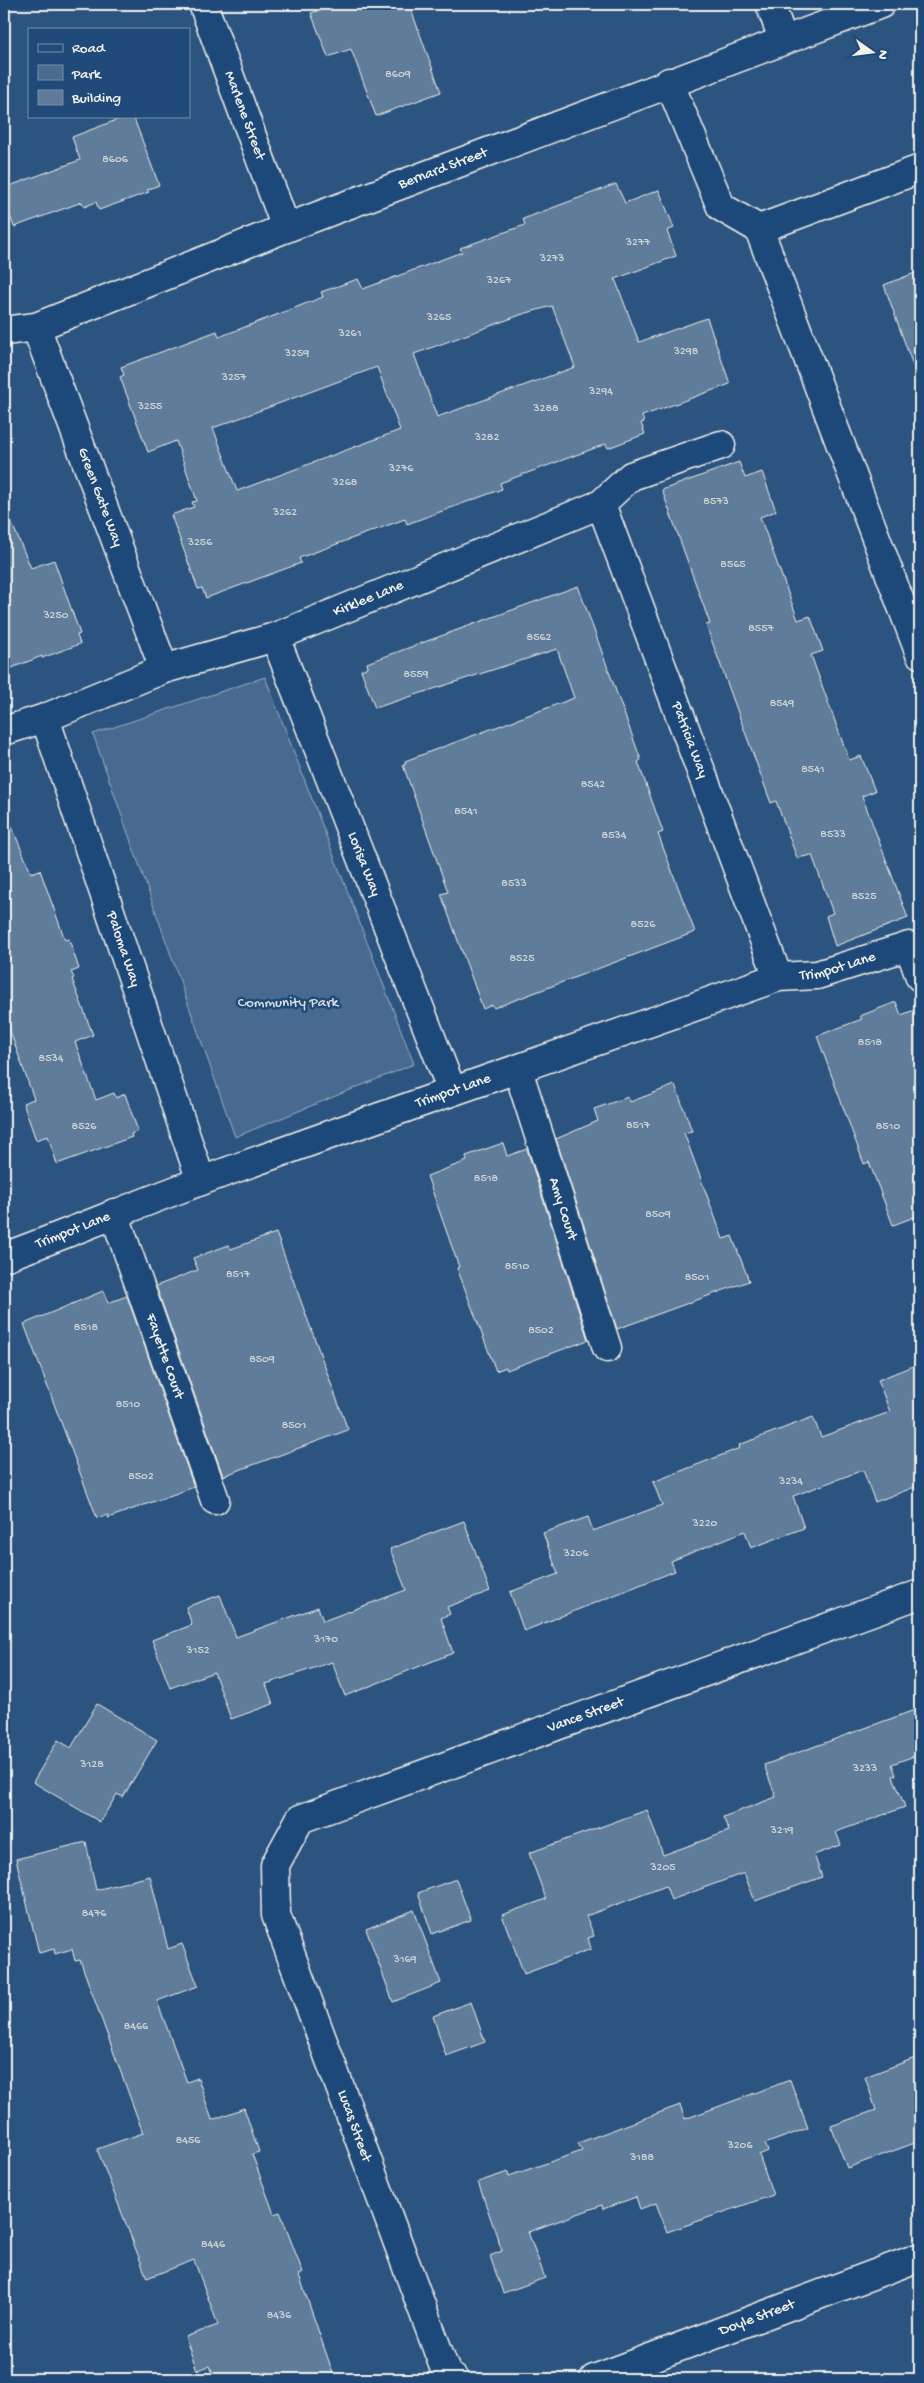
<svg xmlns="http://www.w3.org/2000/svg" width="924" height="2383" viewBox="0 0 924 2383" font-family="'Gochi Hand',sans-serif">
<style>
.green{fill:#496b90;stroke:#9eaebc}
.building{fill:#5e7b9a;stroke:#f4f1e8;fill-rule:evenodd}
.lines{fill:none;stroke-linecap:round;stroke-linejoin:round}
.minor-casing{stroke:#f4f1e8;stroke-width:31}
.minor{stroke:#1f4a7a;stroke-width:28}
.labels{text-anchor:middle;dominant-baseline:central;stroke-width:5;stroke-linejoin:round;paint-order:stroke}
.number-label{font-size:12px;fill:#ced4d4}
.street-label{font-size:15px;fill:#f4f1e8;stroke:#1f4a7a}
.park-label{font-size:15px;fill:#dadddb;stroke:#1f4a7a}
</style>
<rect width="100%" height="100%" fill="#2c5481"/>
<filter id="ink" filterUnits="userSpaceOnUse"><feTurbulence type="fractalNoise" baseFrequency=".02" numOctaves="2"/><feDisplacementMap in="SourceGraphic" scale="10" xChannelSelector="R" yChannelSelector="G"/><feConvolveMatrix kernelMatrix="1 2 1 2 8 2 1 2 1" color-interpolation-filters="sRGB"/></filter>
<g filter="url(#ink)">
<path class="green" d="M265 677 414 1064 235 1137 93 734Z"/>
<path class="building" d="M337 4H409L441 92 376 116 351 49 328 57 311 13Z
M127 116H133L159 185 147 190 149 192 99 210 96 202 84 207 82 202 14 227 4 199V188L80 160 72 137Z
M616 184 625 203 659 190 674 228 667 231 676 256 615 279 639 342 707 318 730 384 642 416 644 422 641 423 645 434 608 448 606 444 500 483 502 489 407 524 405 519 299 558 301 563 206 598 202 588 198 589 171 515 194 507 192 502 197 501 176 441 148 452 120 377 124 375 121 367 217 331 219 337 323 297 321 292 358 279 363 289 462 252 460 248 525 225 523 219ZM552 306 575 367 437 417 414 354 523 314ZM377 367 400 430 237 491 213 428Z
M920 271V373L916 374 884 285Z
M739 462 745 478 762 472 776 511 760 517 798 620 810 616 823 651 811 655 849 760 861 756 875 791 862 796 908 918 835 946 826 916 833 913 812 855 797 858 776 801 771 803 706 625 710 624 662 490Z
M4 505 31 568 54 560 80 634 77 635 80 644 42 658V656L4 671Z
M578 586 641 760 638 762 663 832 658 834 695 932 494 1008 492 1005 483 1009 441 894 448 892 403 765 406 764 405 761 574 698 557 649 375 708 361 670 368 667 367 663Z
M4 810H5L31 873 40 870 65 940 69 939 79 969 71 972 74 978 72 979 93 1035 75 1042 96 1100 114 1093 116 1098 125 1094 138 1131 131 1134 132 1137 57 1164 48 1136 36 1140 23 1103 34 1099 4 1014Z
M896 1002 901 1015 920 1008V1215L893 1225 869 1162 864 1164 817 1036 862 1019 860 1016Z
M675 1085 692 1131 684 1133 723 1239 732 1236 749 1281 617 1329 556 1139 598 1121 594 1109 628 1097 630 1102Z
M503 1143 507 1156 527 1149 588 1340 507 1370 506 1367 496 1371 457 1268 459 1267 427 1176 467 1161 466 1156Z
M276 1233 348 1430 223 1476 156 1286 198 1270 193 1258 229 1245 231 1249Z
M103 1291 108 1303 127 1296 194 1487 108 1518V1515L97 1518 24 1324Z
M920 1363V1485L875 1502 863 1470 793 1496 804 1528 751 1548 745 1531 671 1561 675 1571 524 1631 510 1592 558 1574 543 1533 588 1517 593 1531 662 1505 653 1482 740 1448 739 1445 813 1417 821 1437 890 1412 878 1380Z
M464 1521 490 1591 447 1607 450 1614 441 1618 453 1653 345 1696 332 1662 266 1684 273 1704 231 1719 214 1672 170 1688 152 1640 192 1625 186 1607 220 1595 236 1637 318 1607 323 1621 406 1590 390 1549Z
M97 1704 157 1740 123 1797 117 1794 100 1822 33 1782 58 1740 71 1748Z
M920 1708V1754L892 1764 896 1775 893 1776 905 1807 836 1832 841 1845 814 1855 822 1877 755 1901 744 1873 671 1900 666 1886 586 1916 594 1936 588 1938 591 1949 524 1974 502 1915 546 1899 529 1853 647 1810 663 1855 729 1831 723 1817 776 1797 764 1765Z
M86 1842 96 1890 150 1876 168 1949 182 1944 198 1986 157 2001 187 2082 198 2078 212 2120 244 2108 259 2152 252 2154 274 2214 280 2212 303 2273 299 2275 335 2379H215L210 2366 197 2370 185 2337 218 2325 194 2260 147 2278 97 2149 143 2133 80 1960 75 1961 72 1949 55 1954 54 1949 39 1953 16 1859Z
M456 1879 471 1920 432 1934 418 1893Z
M414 1910 441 1983 393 2002 366 1929Z
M471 2002 485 2042 446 2056 433 2016Z
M920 2056V2141L847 2168 831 2126 876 2110 865 2077Z
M790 2080 808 2128 765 2144 768 2151 759 2155 773 2195 667 2232 656 2203 640 2209 636 2197 603 2209 602 2205 528 2232 545 2278 503 2293 490 2256 502 2251 478 2182 508 2172 509 2176 582 2151 578 2143 680 2105 685 2119Z"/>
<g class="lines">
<g class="minor-casing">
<g id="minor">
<path id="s1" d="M203 4 286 228"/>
<path d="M770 4 783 39"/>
<path d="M669 82 721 207 759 229 920 654"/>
<path d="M759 229 920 169"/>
<path id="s2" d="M36 327 164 669"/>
<path id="s3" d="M4 331 36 327 286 228 881 4"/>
<path id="s4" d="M601 504 778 977"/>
<path id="s5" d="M275 637 452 1091"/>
<path id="s6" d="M45 718 201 1181"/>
<path id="s7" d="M4 731 45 718 164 669 275 637 601 504 631 476 721 445"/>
<path id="s8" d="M518 1070 607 1348"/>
<path id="s9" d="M114 1213 215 1500"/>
<path id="s10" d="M4 1257C70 1233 135 1205 201 1181 392 1111 586 1046 778 977L817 975 909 946 920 977"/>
<path id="s11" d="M454 2379 447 2375 276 1915 275 1865 300 1819 920 1594"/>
<path id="s12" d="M594 2379 920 2257"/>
</g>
</g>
<use href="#minor" class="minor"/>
</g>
</g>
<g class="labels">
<g class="number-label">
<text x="398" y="75">8609</text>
<text x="115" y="160">8606</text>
<text x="638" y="243">3277</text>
<text x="552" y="259">3273</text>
<text x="499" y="281">3267</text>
<text x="439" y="318">3265</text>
<text x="350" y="334">3261</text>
<text x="686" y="352">3298</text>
<text x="297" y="354">3259</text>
<text x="234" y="378">3257</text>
<text x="601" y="392">3294</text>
<text x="150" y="407">3255</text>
<text x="546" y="409">3288</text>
<text x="487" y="438">3282</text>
<text x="401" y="469">3276</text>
<text x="345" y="483">3268</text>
<text x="716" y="502">8573</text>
<text x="285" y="513">3262</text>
<text x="200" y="543">3256</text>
<text x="733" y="565">8565</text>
<text x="56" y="616">3250</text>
<text x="761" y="629">8557</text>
<text x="539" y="638">8562</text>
<text x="416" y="675">8559</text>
<text x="782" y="704">8549</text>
<text x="813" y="770">8541</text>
<text x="593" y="785">8542</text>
<text x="466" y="812">8541</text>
<text x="833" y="835">8533</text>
<text x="614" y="836">8534</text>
<text x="514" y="884">8533</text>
<text x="864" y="897">8525</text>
<text x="643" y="925">8526</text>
<text x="522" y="959">8525</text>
<text x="870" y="1043">8518</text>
<text x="51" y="1059">8534</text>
<text x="638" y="1126">8517</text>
<text x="84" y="1127">8526</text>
<text x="888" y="1127">8510</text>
<text x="486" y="1179">8518</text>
<text x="658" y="1215">8509</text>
<text x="517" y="1267">8510</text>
<text x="238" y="1275">8517</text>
<text x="697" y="1278">8501</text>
<text x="86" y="1328">8518</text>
<text x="541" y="1331">8502</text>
<text x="262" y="1360">8509</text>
<text x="128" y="1405">8510</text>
<text x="294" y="1426">8501</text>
<text x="141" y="1477">8502</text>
<text x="791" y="1482">3234</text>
<text x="705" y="1524">3220</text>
<text x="576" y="1554">3206</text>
<text x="326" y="1640">3170</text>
<text x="198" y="1651">3152</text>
<text x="92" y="1765">3128</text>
<text x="865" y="1769">3233</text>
<text x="782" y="1831">3219</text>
<text x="663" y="1868">3205</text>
<text x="94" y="1914">8476</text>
<text x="405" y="1960">3169</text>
<text x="136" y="2027">8466</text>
<text x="188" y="2141">8456</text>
<text x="740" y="2146">3206</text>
<text x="642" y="2158">3188</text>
<text x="213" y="2245">8446</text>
<text x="279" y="2316">8436</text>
</g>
<g class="street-label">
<text stroke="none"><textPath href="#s1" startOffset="119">Marlene Street</textPath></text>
<text stroke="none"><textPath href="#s3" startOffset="469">Bernard Street</textPath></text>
<text stroke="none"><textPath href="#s2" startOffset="182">Green Gate Way</textPath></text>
<text stroke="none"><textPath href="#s7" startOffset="388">Kirklee Lane</textPath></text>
<text stroke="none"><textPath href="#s4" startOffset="252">Patricia Way</textPath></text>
<text stroke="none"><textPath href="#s5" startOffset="244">Lorisa Way</textPath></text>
<text stroke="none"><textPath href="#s6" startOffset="244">Paloma Way</textPath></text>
<text stroke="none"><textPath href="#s10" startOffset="884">Trimpot Lane</textPath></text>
<text stroke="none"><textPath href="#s10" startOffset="479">Trimpot Lane</textPath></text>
<text stroke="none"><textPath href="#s8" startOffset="146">Amy Court</textPath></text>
<text stroke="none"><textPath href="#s10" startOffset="74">Trimpot Lane</textPath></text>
<text stroke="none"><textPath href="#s9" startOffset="152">Fayette Court</textPath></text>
<text stroke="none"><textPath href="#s11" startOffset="905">Vance Street</textPath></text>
<text transform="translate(354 2126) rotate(70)">Lucas Street</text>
<text stroke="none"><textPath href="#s12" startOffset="174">Doyle Street</textPath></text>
</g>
<g class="park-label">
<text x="288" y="1003">Community Park</text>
</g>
</g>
<rect width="924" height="2383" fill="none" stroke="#1f4a7a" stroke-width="20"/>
<rect x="10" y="10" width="904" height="2363" fill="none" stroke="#f4f1e8" stroke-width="2" filter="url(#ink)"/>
<rect x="28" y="28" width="162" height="90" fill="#1f4a7a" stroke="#748da6"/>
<rect x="38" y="44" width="25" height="8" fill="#1f4a7a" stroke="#748da6"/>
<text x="72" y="52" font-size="15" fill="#f4f1e8">Road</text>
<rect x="38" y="65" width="25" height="15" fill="#496b90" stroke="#748da6"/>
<text x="72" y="78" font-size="15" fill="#f4f1e8">Park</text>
<rect x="38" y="90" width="25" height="15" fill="#5e7b9a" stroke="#748da6"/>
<text x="72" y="102" font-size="15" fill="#f4f1e8">Building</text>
<g transform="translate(872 52) rotate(104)" stroke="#1f4a7a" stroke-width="4" paint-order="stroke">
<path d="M0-4L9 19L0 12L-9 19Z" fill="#f4f1e8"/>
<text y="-8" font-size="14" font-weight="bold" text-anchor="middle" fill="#f4f1e8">N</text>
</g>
</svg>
